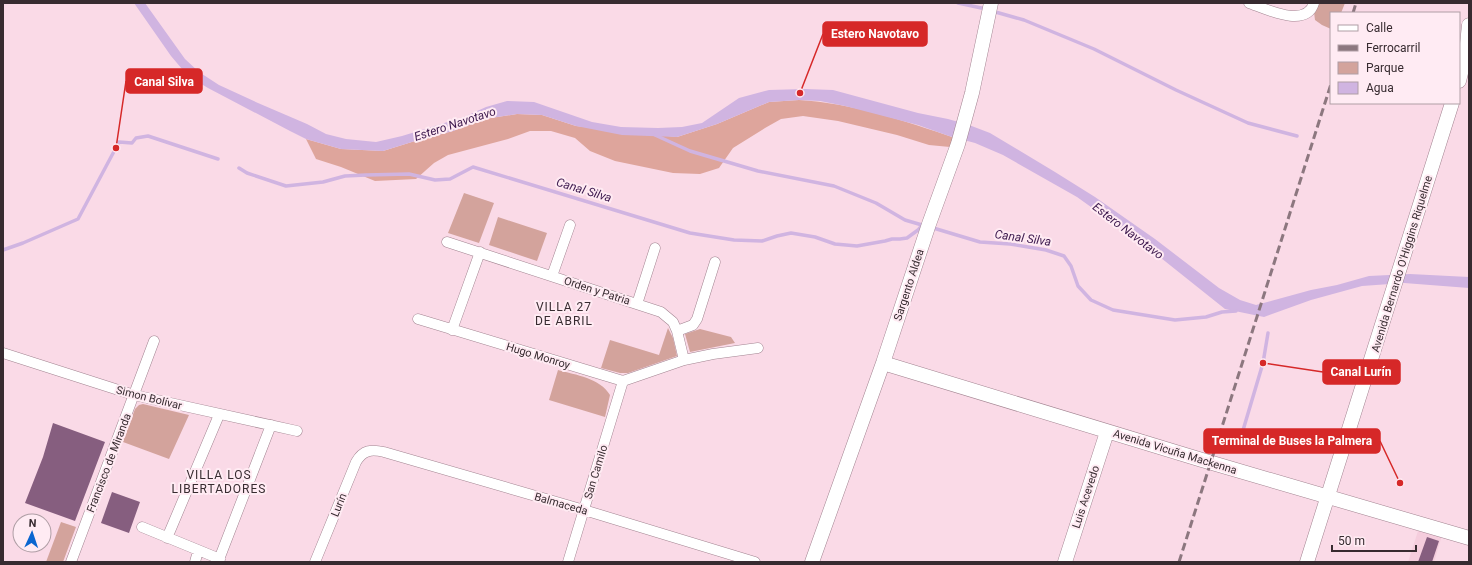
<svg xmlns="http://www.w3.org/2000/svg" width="1472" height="565" viewBox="0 0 1472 565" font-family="Roboto,sans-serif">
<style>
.built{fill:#f5cddd}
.green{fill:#d3a39c}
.forest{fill:#dea59c}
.water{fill:#d0b4e1}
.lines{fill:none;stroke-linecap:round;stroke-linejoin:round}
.stream{stroke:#d0b4e1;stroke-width:3.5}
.building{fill:#865e7f}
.street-casing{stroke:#a28491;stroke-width:11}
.secondary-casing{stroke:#a28491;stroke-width:15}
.street{stroke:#fff;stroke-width:10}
.secondary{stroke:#fff;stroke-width:14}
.rail{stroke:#8c777f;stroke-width:3;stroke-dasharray:8 4;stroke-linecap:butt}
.labels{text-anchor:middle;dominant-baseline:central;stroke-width:4;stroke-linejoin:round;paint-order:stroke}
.street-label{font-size:11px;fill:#372b30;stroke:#ffebf3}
.water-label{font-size:12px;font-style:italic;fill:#3d194e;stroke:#ffebf3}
.neighbourhood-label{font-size:12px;letter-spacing:1px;fill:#372b30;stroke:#ffebf3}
.leader{fill:none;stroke:#d62828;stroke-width:1.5}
.callout-dot{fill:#d62828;stroke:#ffebf3;stroke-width:1.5}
.callout{fill:#d62828;stroke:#d62828;stroke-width:1.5}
.callout-label{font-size:12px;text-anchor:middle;font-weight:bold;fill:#fff}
</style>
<rect width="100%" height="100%" fill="#fadae7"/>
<path class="built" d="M1419 528 1442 535 1434 562H1408Z"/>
<path class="green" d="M1316 3H1345L1341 13H1331V29L1322 25 1315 20 1314 12Z
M464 193 494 203 479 243 448 233Z
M498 217 547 233 537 261 489 245Z
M668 328 673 338 677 356 628 373H620L601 368 610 340 659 355Z
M700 329 731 337 735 343 690 352 685 334Z
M558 370C576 375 600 378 610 395L605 417 549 400Z
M143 404 189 415 169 459 123 442 135 409 139 405Z
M61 522 76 527 63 562H46Z"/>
<path class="forest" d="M799 100C852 103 905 121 955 138L950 147 929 145 897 135 838 121 803 116 781 119 765 128 733 148 719 168 700 174 673 173 615 161 590 151 575 138 551 131H530L508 139 448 155 434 163 416 179 375 181 341 167 316 159 306 139 341 149 383 151 415 141 453 131 485 119 517 114 542 115 576 126 677 137 717 124 769 102Z"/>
<path class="water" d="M134 3H145L185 59 199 72 219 85 258 103 307 124 326 134 346 139 376 142 402 136 464 117 486 107 507 101 534 102 592 122 621 127 658 128 682 127 702 123 739 98 769 90 805 89 833 90 918 113 948 119 969 125 990 133 1055 172 1095 197 1155 239 1219 288 1240 300 1256 305 1311 290 1337 285 1369 276 1410 274 1469 277V288L1404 283 1362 286 1311 300 1264 317 1225 309 1151 250 1077 197 1003 155 975 143 949 136 918 125 845 106 820 101 799 100 769 102 717 124 677 137 622 135 576 126 542 115 517 114 485 119 453 131 415 141 383 151 341 149 306 139 290 131 208 88 188 76 171 56Z"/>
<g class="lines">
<path class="stream" d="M958 3 986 9
M992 11 1024 20 1094 49 1176 90 1248 123 1297 136
M655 135 690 151 758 171 834 186 876 203 905 220 922 225
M239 168 247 173 286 186 323 182 345 176 366 175 409 174 435 180 450 179 473 167 690 233 734 240 762 241 777 236 791 233 815 237 835 244 857 246 885 241 892 239H900L907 238 918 230 922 225
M930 227 980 242 1010 244 1046 250 1064 256 1071 266 1078 286 1091 300 1113 310 1175 320 1206 317 1222 312 1236 311
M3 250 23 243 78 219 119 142 132 143 136 138 148 136 218 159
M1241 437 1263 363 1268 333"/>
</g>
<path class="building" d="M53 423 105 442 75 521 25 503 43 457Z
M112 492 140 502 129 533 101 523Z
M1427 537 1439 541 1432 562H1418Z"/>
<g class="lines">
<g class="street-casing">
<path id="street" d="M1249 3C1266 9 1306 29 1314 3
M447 242 661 312 673 322 677 331 684 360
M552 276 570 225
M637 304 655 248
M418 319 623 381
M452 330 480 252
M677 331 693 325 697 319 715 262
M3 353 134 395 297 431
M623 381 684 360 713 354 758 348
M142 527 220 559
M167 538 219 415
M71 562 154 341
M195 562 198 551
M218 562 271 425
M315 562 356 462C363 450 371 449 384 452L584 510 755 562
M568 562 623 381"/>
</g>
<g class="secondary-casing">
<path id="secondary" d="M1459 81 1466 53 1469 25
M883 363 1202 460 1469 538
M812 562 883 363 929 224 958 144 972 93 991 3
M1065 562 1107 432
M1307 562 1452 103"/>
</g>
<use href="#street" class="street"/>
<use href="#secondary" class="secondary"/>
<path class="rail" d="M1353 13 1356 3
M1179 562 1331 84"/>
</g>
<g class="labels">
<g class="street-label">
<text transform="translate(1402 264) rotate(-73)">Avenida Bernardo O'Higgins Riquelme</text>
<text transform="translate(909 285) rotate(-72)">Sargento Aldea</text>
<text transform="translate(597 291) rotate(18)">Orden y Patria</text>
<text transform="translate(538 356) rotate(17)">Hugo Monroy</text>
<text transform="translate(149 398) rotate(14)">Simon Bolívar</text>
<text transform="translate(1175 452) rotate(17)">Avenida Vicuña Mackenna</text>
<text transform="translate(109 463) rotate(-69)">Francisco de Miranda</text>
<text transform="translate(596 472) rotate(-73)">San Camilo</text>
<text transform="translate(1086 497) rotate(-72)">Luis Acevedo</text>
<text transform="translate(561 504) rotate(16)">Balmaceda</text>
<text transform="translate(339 505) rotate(-68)">Lurín</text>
</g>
<g class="water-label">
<text transform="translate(455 124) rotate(-18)">Estero Navotavo</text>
<text transform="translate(584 190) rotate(17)">Canal Silva</text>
<text transform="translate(1128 231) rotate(37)">Estero Navotavo</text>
<text transform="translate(1023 238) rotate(8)">Canal Silva</text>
</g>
<g class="neighbourhood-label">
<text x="564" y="307">VILLA 27<tspan x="564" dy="14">DE ABRIL</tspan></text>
<text x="219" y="475">VILLA LOS<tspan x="219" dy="14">LIBERTADORES</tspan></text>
</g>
</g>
<path class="leader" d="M800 93L823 34M116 148L126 81M1263 363L1323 372M1400 483L1380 441"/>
<g class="callout-dot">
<circle cx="800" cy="93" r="4"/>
<circle cx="116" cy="148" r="4"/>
<circle cx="1263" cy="363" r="4"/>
<circle cx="1400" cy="483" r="4"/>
</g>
<g class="callout">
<rect x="823" y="22" width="104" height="24" rx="4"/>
<rect x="126" y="69" width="76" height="24" rx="4"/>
<rect x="1323" y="360" width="77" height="24" rx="4"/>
<rect x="1204" y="429" width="176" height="24" rx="4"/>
</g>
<g class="callout-label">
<text x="875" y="38">Estero Navotavo</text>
<text x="164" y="86">Canal Silva</text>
<text x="1361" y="376">Canal Lurín</text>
<text x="1292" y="445">Terminal de Buses la Palmera</text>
</g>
<rect width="1472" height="565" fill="none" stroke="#372b30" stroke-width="8"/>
<rect x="1330" y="12" width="130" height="92" fill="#ffebf3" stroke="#af9ea5"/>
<rect x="1338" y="25" width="20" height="6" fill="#ffffff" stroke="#af9ea5"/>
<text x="1366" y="32" font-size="12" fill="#372b30">Calle</text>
<rect x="1338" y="45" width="20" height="6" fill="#8c777f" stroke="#af9ea5"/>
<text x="1366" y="52" font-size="12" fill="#372b30">Ferrocarril</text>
<rect x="1338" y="62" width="20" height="12" fill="#d3a39c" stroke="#af9ea5"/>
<text x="1366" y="72" font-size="12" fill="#372b30">Parque</text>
<rect x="1338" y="82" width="20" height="12" fill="#d0b4e1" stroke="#af9ea5"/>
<text x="1366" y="92" font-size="12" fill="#372b30">Agua</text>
<g transform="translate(32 533) rotate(3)"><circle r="19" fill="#ffebf3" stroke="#af9ea5"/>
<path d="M0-3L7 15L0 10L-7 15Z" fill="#0b66d0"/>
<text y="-6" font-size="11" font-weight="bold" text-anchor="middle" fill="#372b30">N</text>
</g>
<path d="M1332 545v6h84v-6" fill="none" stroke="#372b30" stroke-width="2"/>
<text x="1338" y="545" font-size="12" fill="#372b30" stroke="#ffebf3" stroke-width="3" paint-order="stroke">50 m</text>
</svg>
